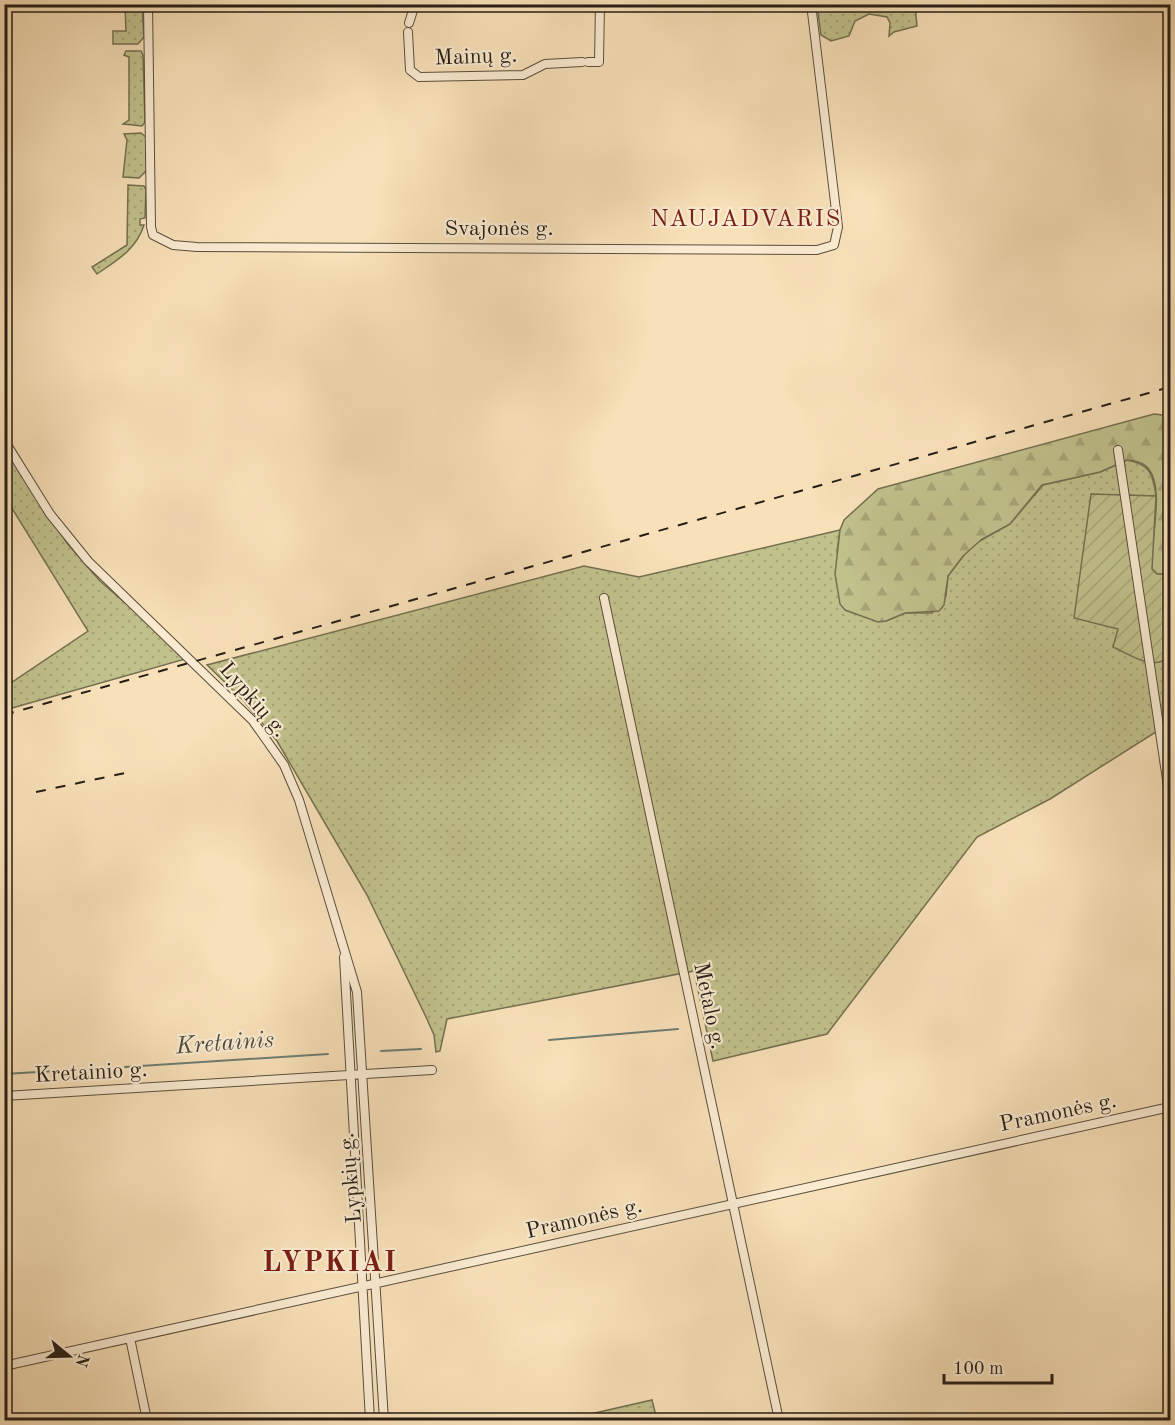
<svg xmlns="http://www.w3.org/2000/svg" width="1175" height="1425" viewBox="0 0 1175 1425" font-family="'Old Standard TT',serif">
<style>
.grass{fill:url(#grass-dots);stroke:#747051;stroke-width:1.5}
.forest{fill:url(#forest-firs);stroke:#747051;stroke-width:1.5}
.garden{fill:url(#garden-furrows);stroke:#747051;stroke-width:1.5}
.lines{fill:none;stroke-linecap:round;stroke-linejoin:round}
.stream{stroke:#6d7d70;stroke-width:2}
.minor-casing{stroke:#5a4e3e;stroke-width:10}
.minor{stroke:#faebd1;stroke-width:8}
.rail{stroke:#261e16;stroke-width:2;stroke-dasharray:10 10;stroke-linecap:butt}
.labels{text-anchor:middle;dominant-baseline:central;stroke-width:4.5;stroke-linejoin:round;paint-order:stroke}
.street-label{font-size:22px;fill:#261e16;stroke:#faebd1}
.neighbourhood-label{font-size:24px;letter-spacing:1.5px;fill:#7a1f14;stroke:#faebd1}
.water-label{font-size:24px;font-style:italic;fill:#4a4e43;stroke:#faebd1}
.district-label{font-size:28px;font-weight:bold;letter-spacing:1.5px;fill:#7a1f14;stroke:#faebd1}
</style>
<defs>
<pattern id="grass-dots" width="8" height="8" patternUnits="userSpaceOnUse" patternTransform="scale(1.5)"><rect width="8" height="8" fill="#c1c18c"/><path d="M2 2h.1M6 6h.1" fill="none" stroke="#a6a578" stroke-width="1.8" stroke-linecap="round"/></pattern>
<pattern id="forest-firs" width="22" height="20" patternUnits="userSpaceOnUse" patternTransform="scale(1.5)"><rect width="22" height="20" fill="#c1c18c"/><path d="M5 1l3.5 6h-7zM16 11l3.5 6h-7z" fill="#a6a578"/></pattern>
<pattern id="garden-furrows" width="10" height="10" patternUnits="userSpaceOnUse" patternTransform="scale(1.5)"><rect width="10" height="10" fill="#c1c18c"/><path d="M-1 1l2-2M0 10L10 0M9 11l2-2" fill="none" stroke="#a6a578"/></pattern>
</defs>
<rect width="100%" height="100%" fill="#f8e0b8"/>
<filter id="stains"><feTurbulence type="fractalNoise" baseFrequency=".00333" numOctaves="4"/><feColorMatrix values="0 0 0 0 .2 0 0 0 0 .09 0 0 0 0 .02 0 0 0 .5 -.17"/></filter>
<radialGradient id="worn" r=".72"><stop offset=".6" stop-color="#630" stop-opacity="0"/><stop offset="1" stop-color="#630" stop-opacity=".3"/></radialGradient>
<path class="grass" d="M125 5H142L144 37 138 44H113V31H126Z
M817 5H915L917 26 894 32 889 36 890 23 887 17 869 14 855 21 849 36 831 41 821 35Z
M126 51H141L143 55 145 122 142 126 123 124 129 120V57L124 55Z
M141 133 146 137 147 170 139 178 123 177 127 140 124 134Z
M128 185 144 186 146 189 145 218 140 219V225H144C136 250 117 260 97 274L92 267 127 245Z
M4 448 67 543 100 581 189 658 5 710V687L88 631 5 497Z
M1127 460C1150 464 1153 474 1156 496L1091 495 1118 629 1169 658 1170 656V723L1050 799 977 837 827 1034 713 1061 694 971 447 1019 440 1051 436 1052 434 1035 426 1017 367 895 277 741 242 699 207 665 584 566 639 577 840 530 837 552 886 621 905 613H932L946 596 948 576 971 546 1010 524 1043 485 1100 472Z
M652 1400 657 1420H564Z"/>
<path class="forest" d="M1154 414 1170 416 1168 522 1170 575 1157 574 1152 569C1149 543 1166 489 1148 468 1143 462 1135 461 1127 460L1100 472 1042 485 1010 524 982 539 963 556 948 576 944 605 939 611 905 613 886 621 878 622 845 610 840 604 835 574 840 530 844 520 878 489Z"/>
<path class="garden" d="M1091 494 1156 496 1152 569 1157 574 1170 575V656C1153 672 1131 655 1113 647L1118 629 1074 618Z"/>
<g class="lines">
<path class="stream" d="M549 1040 678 1029
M381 1051 421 1049
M125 1067 328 1054
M4 1074 107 1068"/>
<g class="minor-casing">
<path id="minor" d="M148 4 151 227 153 235 173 245 197 247 817 250 834 245 838 227 811 4
M409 23 415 4
M408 32 410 70 419 77 523 75 545 64 582 62
M588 62H599L600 4
M4 440 50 514 88 561 253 721 284 765 299 800 357 992 384 1420
M1118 450 1170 800
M604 598 779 1420
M344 957 370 1420
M4 1096 432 1070
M130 1338 147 1420
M4 1366 1170 1107"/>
</g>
<use href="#minor" class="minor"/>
<path class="rail" d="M1164 188 1170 192
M4 715 1170 387
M36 792 130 772"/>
</g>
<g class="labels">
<g class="street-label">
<text transform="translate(476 57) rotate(-2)">Mainų g.</text>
<text x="499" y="229">Svajonės g.</text>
<text transform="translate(253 700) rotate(49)">Lypkių g.</text>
<text transform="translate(709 1006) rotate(78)">Metalo g.</text>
<text transform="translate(91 1073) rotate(-3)">Kretainio g.</text>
<text transform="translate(1058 1113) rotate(-12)">Pramonės g.</text>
<text transform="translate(351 1178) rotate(-95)">Lypkių g.</text>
<text transform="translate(584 1219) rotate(-13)">Pramonės g.</text>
</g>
<g class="neighbourhood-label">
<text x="746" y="220">NAUJADVARIS</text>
</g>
<g class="water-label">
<text transform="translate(225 1044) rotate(-4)">Kretainis</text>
</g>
<g class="district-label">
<text x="330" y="1264">LYPKIAI</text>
</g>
</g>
<rect width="1175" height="1425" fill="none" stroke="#f8e0b8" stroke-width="24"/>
<rect x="6" y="6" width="1163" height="1413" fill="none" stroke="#261e16" stroke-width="3"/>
<rect x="12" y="12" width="1151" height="1401" fill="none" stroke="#261e16" stroke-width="1.5"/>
<g transform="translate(69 1356) rotate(109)" stroke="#faebd1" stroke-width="4.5" paint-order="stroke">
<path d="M0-4.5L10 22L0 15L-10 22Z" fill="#261e16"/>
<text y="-9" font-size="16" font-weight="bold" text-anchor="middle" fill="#261e16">N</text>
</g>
<path d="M944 1374v9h108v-9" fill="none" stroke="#261e16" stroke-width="3"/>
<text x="953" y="1374" font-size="18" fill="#261e16" stroke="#faebd1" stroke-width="4.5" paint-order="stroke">100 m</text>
<rect width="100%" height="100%" filter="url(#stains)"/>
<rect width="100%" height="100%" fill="url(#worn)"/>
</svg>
